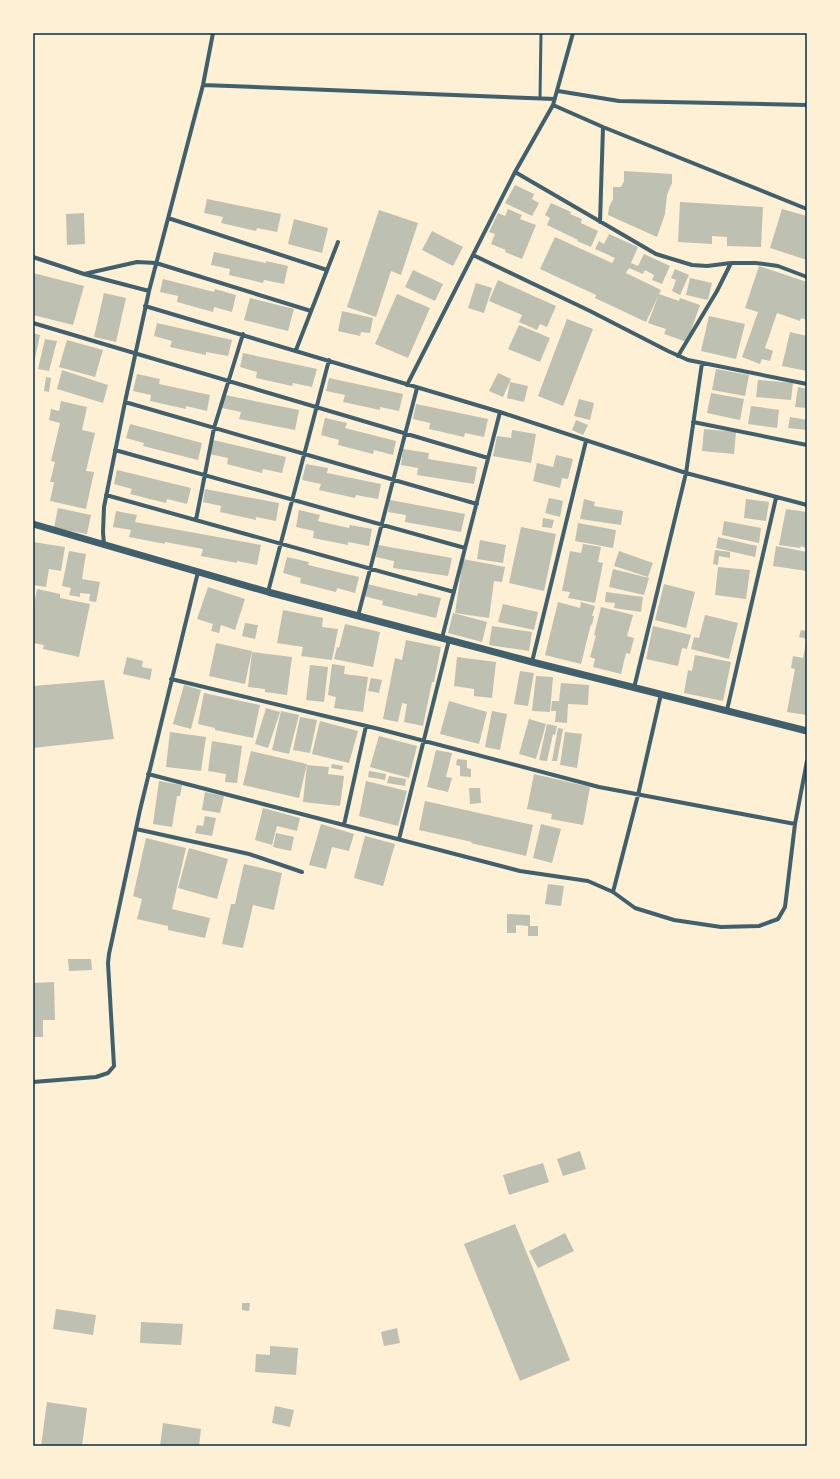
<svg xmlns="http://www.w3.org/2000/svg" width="840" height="1479" viewBox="0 0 840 1479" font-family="'Golos Text',sans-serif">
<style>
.building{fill:#bec0b2}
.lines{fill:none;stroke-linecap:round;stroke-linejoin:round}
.service{stroke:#3f606c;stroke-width:3}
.minor{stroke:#3f606c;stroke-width:4}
.tertiary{stroke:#3f606c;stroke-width:7}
.neatline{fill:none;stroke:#003049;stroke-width:1.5}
</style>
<rect width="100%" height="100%" fill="#fdf0d5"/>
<path class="building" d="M624 171 672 174V183L667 195 665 214 657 237 608 215 609 207 613 199V187H621L624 181Z
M515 185 534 194 532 199 539 203 532 216 505 203Z
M207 199 281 214 277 232 257 228 256 231 221 223 223 217 204 213Z
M680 202 763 207 761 247 727 246V237L712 236V244L678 242Z
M551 203 571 212 570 214 582 219 581 223 598 231 591 247 577 241 578 240 547 225 550 218 545 215Z
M508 209 522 215 520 219 536 225 522 259 505 252 506 250 491 244 495 234 489 232 498 213 505 216Z
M782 209 807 216V260L770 248Z
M379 210 418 223 401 275 391 271 376 317 347 307Z
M84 213 85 244 67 245 66 214Z
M294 219 328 228 322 253 288 244Z
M432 231 463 247 453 266 422 250Z
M609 234 638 247 631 263 638 266 644 254 670 266 662 284 652 280 654 275 645 270 643 274 629 268 626 273 661 290 646 322 595 298 596 295 540 269 555 237 612 263 615 258 595 249 599 241 604 244Z
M214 252 266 263V261L288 266 284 284 264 280 263 283 229 275 230 269 211 265Z
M759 266 807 282V320L801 318 800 321 777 313 765 348 773 351 770 361 762 359 760 364 742 357 758 312 745 308Z
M675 269 689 275 680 295 672 291 676 280 671 278Z
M413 270 443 284 435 301 405 287Z
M33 273 84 286 73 325 33 315Z
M690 278 712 283 708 300 686 295Z
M163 279 214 292 215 289 236 295 232 312 214 307 213 312 177 302 178 296 160 292Z
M498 280 556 306 547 327 540 324 537 330 519 322 522 315 489 301Z
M476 283 492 288 484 313 468 308Z
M104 293 126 298 116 342 94 337Z
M397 294 430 308 408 358 375 344Z
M659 294 679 301 680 298 700 305 687 342 664 334 666 329 648 323Z
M250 298 294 309 288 331 244 320Z
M342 311 373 318 370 333 361 332 360 336 338 331Z
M709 316 745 324 736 359 701 351Z
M567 319 593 329 563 406 538 396Z
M157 323 232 340 228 356 206 352V355L170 347 172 341 154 336Z
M519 325 550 338 540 362 508 349Z
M790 332 807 336V371L782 366Z
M33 333 40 335 34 363H33Z
M45 339 57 341 49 371 38 369Z
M67 340 103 350 95 377 59 367Z
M243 353 317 369 312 387 293 383 292 386 256 378 257 372 240 367Z
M716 369 749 375 745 396 712 390Z
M62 370 108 385 103 403 57 389Z
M498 373 511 379 503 397 489 391Z
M137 374 160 379 159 384 210 395 207 411 186 406V409L150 401 151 395 133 391Z
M46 377 51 378 49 392 44 391Z
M329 378 403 394 399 411 380 407V410L343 402 345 395 326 391Z
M758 380 793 383 791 400 756 397Z
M510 382 528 386 524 402 507 398Z
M798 387 807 389 806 408 795 407Z
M711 393 744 399 740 420 707 413Z
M225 395 299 410 295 430 239 419 241 412 222 408Z
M579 399 594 403 590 420 574 416Z
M61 401 87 407 82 430 95 433 86 471 94 472 86 509 50 501 54 482H50L55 462 51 461 60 423 49 420 51 409 59 411Z
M416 404 488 419 484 437 465 433 464 437 429 429 430 423 413 419Z
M751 406 779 410 777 428 748 424Z
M790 417 807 420V430L788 428Z
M325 418 347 423 345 428 396 441 393 455 374 450 373 454 338 445 339 440 321 435Z
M576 420 588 425 583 435 572 430Z
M130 424 202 443 198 460 143 446 144 443 126 438Z
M704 429 736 432 734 454 702 451Z
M512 430 536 434 531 463 493 456 497 436 511 438Z
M213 440 286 457 282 473 263 469 262 473 227 464 228 458 209 454Z
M403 449 429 453 428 459 477 467 474 484 417 475 418 468 401 465Z
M556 455 573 459 568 479 562 478 560 488 533 481 537 463 553 467Z
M306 464 328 468 327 473 381 484 378 499 356 495 355 498 319 490 321 484 302 480Z
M117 470 191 488 187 504 167 499 166 503 130 494 132 489 114 484Z
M205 489 279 503 276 521 256 517V520L220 512 221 506 203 502Z
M549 498 563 501 560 517 545 513Z
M584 499 595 502 594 506 623 511 621 525 580 519Z
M746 499 769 502 766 521 744 518Z
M390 500 465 514 461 532 405 522 406 515 388 512Z
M58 508 91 515 87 534 54 528Z
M786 509 807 512V548L801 546 800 548 779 545Z
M299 510 320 515 318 521 349 528 350 525 372 529 369 546 348 542V545L313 538 314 531 296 527Z
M116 511 137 515 135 522 261 545 257 565 237 561V563L201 556 203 549 165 542V544L129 537 131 530 113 527Z
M543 518 554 520 552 528 542 527Z
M724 521 761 528 759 543 722 535Z
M578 523 616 530 613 548 575 541Z
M521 527 556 534 544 591 509 583Z
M718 537 757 546 755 557 716 548Z
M480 540 506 545 503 563 477 559Z
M33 542 65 547 61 571 49 569 46 587 33 585Z
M583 544 601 547 598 562 603 563 595 603 568 598 570 592 562 591 570 551 581 553Z
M378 545 452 558 448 576 393 568 394 561 376 557Z
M776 546 807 552V571L773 566Z
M715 550 730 552V558L719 556 718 565 713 564Z
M69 551 86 554 82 579 100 582 96 602 89 601 90 594 80 593V597L69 595 71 588 62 586Z
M619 551 653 563 648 577 614 566Z
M287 557 309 562 308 565 359 577 355 593 337 588 336 592 300 583 301 578 283 573Z
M463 559 505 567 502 582 494 581 489 618 455 613Z
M718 567 750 570 746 599 715 595Z
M613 569 649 578 644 595 609 587Z
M367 584 417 596 418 593 441 598 436 618 382 605 383 601 364 596Z
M664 584 695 592 686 628 655 620Z
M208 587 245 599 235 630 221 625 219 633 211 631 213 624 197 619Z
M37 589 60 594V598L90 604 79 657 43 649 44 645 33 643V609Z
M606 592 643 597 641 612 614 608 615 603 605 602Z
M558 602 580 608 581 602 595 606 592 616H594L592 625 591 624 581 664 545 655Z
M503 604 538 612 534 630 498 622Z
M601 607 633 615 627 636 634 638 630 654 626 653 621 674 593 667 595 659 590 657 596 636 594 635Z
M283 610 323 618 322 627 338 629 332 660 301 656 303 647 277 643Z
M453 613 487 622 482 642 448 633Z
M705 615 738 623 729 659 691 649 694 637 699 638Z
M245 623 258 625 255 639 242 636Z
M345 624 380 632 373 667 334 659 337 647 339 648Z
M492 626 532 632 529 651 489 645Z
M653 626 691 635 687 649 682 648 678 666 646 659Z
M801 630 807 631V639L799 637Z
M406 640 441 647 434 682H432L423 726 404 722 407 704 402 703 398 722 383 719 395 658 402 660Z
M216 643 252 651 245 684 209 676Z
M806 643H807V715L787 712 795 669 791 668 793 656 803 658Z
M252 652 292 657 287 695 265 692V689L248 687Z
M695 655 731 662 723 701 684 693 688 670 692 671Z
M127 657 143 661 142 667 152 669 150 680 123 674Z
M457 657 496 662 492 698 474 696V689L454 686Z
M332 664 345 666 344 674 368 677 363 712 334 708 336 697 328 695Z
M310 665 328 667 324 702 306 700Z
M520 671 534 673 528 706 514 704Z
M536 676 553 677 550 712 532 711Z
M371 678 382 680 379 693 368 691Z
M104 680 114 739 33 748V686Z
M561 683 589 685 588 705 568 704 567 723 555 722 556 711H551L552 701H559Z
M184 685 201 690 191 729 173 724Z
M204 693 260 705 253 738 215 730V728L198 724Z
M449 701 487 712 479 744 440 734Z
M266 708 280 712 268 748 255 744Z
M281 711 299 715 289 754 272 750Z
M492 711 507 714 500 750 485 747Z
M300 717 317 720 310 753 293 750Z
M529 719 546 724 536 759 519 754Z
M320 721 358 731 349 763 312 754Z
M547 724 557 726 555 735 553 734 547 761 539 760Z
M558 728 563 729 557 761H552Z
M170 732 206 737 201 771 166 767Z
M565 732 582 734 577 768 560 765Z
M379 736 417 746 409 778 370 767Z
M212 741 242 746 237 783 225 782 226 774 208 771Z
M436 750 452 753 446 777 452 778 448 792 427 787Z
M251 751 307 764 299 798 243 785Z
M457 759 467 760V768L471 769V777L460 776V766L456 765Z
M332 764 343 766 342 770 331 768Z
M307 765 329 767 328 774 344 776 340 806 303 802Z
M369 771 386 774 385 780 368 777Z
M534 774 590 787 583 825 551 819 552 814 527 809Z
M389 776 406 779 405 786 387 783Z
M159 781 182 785 180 796H177L172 827 153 824Z
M366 781 407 791 398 826 359 816Z
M469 788H480L481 803 470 804Z
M205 792 224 796 220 813 202 810Z
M425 801 533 825 526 856 471 843 472 842 419 830Z
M263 808 300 818 297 831 277 826 272 845 255 840Z
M205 816 216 818 212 836 195 833 197 825 203 826Z
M321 824 354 834 349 851 332 847 326 869 309 865Z
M541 824 561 829 552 863 533 858Z
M276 833 294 837 291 851 273 847Z
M365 836 395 844 383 886 354 878Z
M146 838 186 848 172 909 210 918 205 938 168 930V926L137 919 142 899 133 896Z
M189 848 228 859 217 899 178 888Z
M244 864 282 873 274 910 253 905 243 948 222 944 231 904H235Z
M548 884 564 886 561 906 545 904Z
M507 914 530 915V926H538V936H528V926L516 925V933H507Z
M68 959H91L92 970 69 971Z
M54 982 55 1020H43V1037H33V983Z
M580 1151 586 1169 563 1176 557 1159Z
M543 1163 549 1182 509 1195 503 1175Z
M515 1224 570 1360 520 1381 464 1244Z
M565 1233 574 1251 538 1268 529 1251Z
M242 1303H250L249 1311 242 1310Z
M56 1309 96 1315 93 1335 53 1329Z
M141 1322 183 1324 181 1345 140 1343Z
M397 1328 400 1343 384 1346 381 1332Z
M270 1346 298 1348 296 1375 255 1372 256 1354 270 1355Z
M47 1402 87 1408 82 1446H41Z
M275 1406 294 1410 290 1427 272 1423Z
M163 1423 201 1429 199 1446H160Z"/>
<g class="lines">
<path class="service" d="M540 98 541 33"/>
<path class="minor" d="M203 85 555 99
M558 91 619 101 807 105
M553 105 603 127 807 209
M515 172 656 254 692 265 707 266 731 263H756L778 266 807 277
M168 218 327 270
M600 222 603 127
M473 255 590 311 668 351 688 360 807 384
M33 257 84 274 149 291
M84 274 137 262 156 263 311 311
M145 306 500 412 686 473 807 505
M33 323 488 458
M296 350 338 242
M678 356 717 291 731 263
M407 385 515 172 553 105 573 33
M125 402 477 504
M693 422 807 445
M115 450 465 548
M106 495 454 592
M196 520 214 428 243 334
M104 545 103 532 104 507 125 402 149 291 203 85 213 33
M268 592 329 360
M358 616 417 388
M442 638 500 412
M532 662 586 441
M171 679 379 729 599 787 795 824
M634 688 686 473 702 363
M727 710 776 498
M148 774 520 871 588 881 613 892 635 908 674 920 721 927 759 926 778 919 785 907 795 824 807 761
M344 825 366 726
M136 829 249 854 302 872
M399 839 449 640
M613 892 638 795 661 694
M33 1082 96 1077 108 1073 114 1066 108 963 109 954 140 810 198 572"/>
<path class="tertiary" d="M33 524 268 592 532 662 807 731"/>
</g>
<rect width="840" height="1479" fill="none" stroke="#fdf0d5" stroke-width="68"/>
<rect x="34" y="34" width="772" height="1411" class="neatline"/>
</svg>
